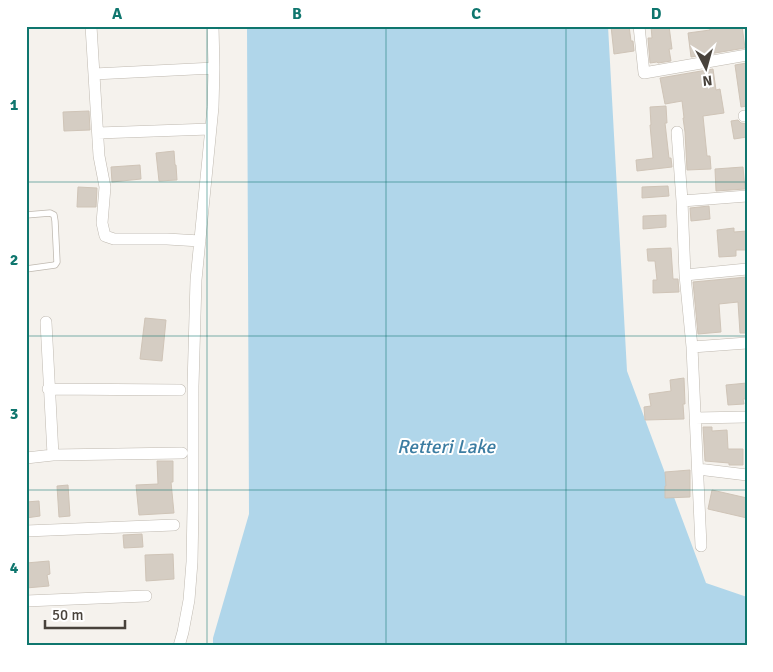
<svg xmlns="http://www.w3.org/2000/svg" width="773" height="672" viewBox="0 0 773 672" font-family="Signika,sans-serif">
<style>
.water{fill:#b0d6ea}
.building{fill:#d5cdc3;stroke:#cfc4b7}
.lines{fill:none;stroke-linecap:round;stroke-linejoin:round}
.service-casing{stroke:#bfb9b0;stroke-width:7}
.minor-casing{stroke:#bfb9b0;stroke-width:12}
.service{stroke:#fff;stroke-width:5.5}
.minor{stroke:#fff;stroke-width:11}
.grid{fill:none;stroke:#0f766e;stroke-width:1;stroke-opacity:0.55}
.labels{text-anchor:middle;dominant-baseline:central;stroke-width:4;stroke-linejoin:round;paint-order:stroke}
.water-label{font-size:19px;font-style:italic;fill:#3c7da2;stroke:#fff}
.neatline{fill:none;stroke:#0f766e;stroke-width:2}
.grid-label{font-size:16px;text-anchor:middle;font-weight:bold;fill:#0f766e}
</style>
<rect width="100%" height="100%" fill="#f5f2ed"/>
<path class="water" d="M247 26H608L627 371 706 583 747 597V646H213V638L249 514Z"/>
<path class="building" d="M611 26H629L631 41H633L634 51 614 54Z
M651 26H669L672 49H669L671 61 658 63 657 62 650 63 648 38H652Z
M709 26H742L745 48 691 57 688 33 710 30Z
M747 63V106L741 107 735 65Z
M713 69 716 90 720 89 724 113 703 116 707 156H710L711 169 687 170 685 132 683 118H684L682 101 665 104 660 78Z
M666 106 667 123H665L669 158H671L672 167 637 171 636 160 653 158 650 125H651L650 107Z
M89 111 90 130 64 131 63 112Z
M738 120 741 123 747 124V137L734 139 731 121Z
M174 151 175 165H176L177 180 159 181 156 153Z
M140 165 141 179 112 182 111 167Z
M743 167 745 189 716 191 715 169Z
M668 186 669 196 642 198V187Z
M78 187 97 188 96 207H77Z
M709 206 710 219 691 221 690 208Z
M666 215V227L643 229V216Z
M734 228V232L747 231V250H736V256L719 257 717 230Z
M671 248 673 279H678L679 292 653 293V280H657L655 261H648L647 249Z
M747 277V333H740L738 302 719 304 721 332 698 334 693 282Z
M145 318 166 320 162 361 140 359Z
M684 378 685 404H683L684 419 645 420 644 407 651 406 649 394 671 391 670 380Z
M747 383V399H743L744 404 728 405 726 385Z
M703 427H712V431L727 430 728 449H743V465H729V463L705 461Z
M157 461H173V482H171L174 513 139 515 136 485 158 484Z
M690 470V497L665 498V486H666L665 472Z
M68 485 70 516 59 517 57 486Z
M712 490 747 498V518L708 509Z
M39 501 40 516 26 518V502Z
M142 534 143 547 124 548 123 535Z
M173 554 174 579 146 581 145 555Z
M49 561 50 574 47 575 49 586 26 588V563Z"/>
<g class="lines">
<g class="service-casing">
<path id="service" d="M26 215 50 213 54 215 55 221 57 262 55 265 26 269"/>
</g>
<g class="minor-casing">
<path id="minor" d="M91 26 99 156 105 187 102 223 105 236 114 239H167L200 241
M639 26 644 73 747 55
M94 74 214 68
M744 116H747
M677 132 682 201
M98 133 210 129
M747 269 685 275 692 347 747 343
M685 275 682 201 747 196
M46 322 53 455
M692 347 701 546
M48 389 180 390
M695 418 747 417
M26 458 53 455 182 453
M698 469 747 475
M26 531 174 525
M26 601 146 596
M179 646 183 632 189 600 192 562 193 508V386L196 280 213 107 214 68 213 26"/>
</g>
<use href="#service" class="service"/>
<use href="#minor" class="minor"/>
</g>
<path class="grid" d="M207 26V646M386 26V646M566 26V646M26 182H747M26 336H747M26 490H747"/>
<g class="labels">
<g class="water-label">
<text x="446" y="447">Retteri Lake</text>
</g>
</g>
<rect width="773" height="672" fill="none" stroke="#ffffff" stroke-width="55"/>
<g transform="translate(706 68) rotate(174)" stroke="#ffffff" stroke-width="4" paint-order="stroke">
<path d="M0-4L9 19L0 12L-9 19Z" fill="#48423b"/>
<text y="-8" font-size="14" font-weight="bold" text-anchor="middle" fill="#48423b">N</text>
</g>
<path d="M45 620v8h80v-8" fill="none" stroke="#48423b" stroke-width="2.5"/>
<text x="52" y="620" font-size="15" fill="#48423b" stroke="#ffffff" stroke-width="4" paint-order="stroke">50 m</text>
<rect x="28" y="28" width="718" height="616" class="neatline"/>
<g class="grid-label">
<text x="117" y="19">A</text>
<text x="297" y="19">B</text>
<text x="476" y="19">C</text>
<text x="656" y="19">D</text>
<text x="14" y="110">1</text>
<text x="14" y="265">2</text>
<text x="14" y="419">3</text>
<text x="14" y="573">4</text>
</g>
</svg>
